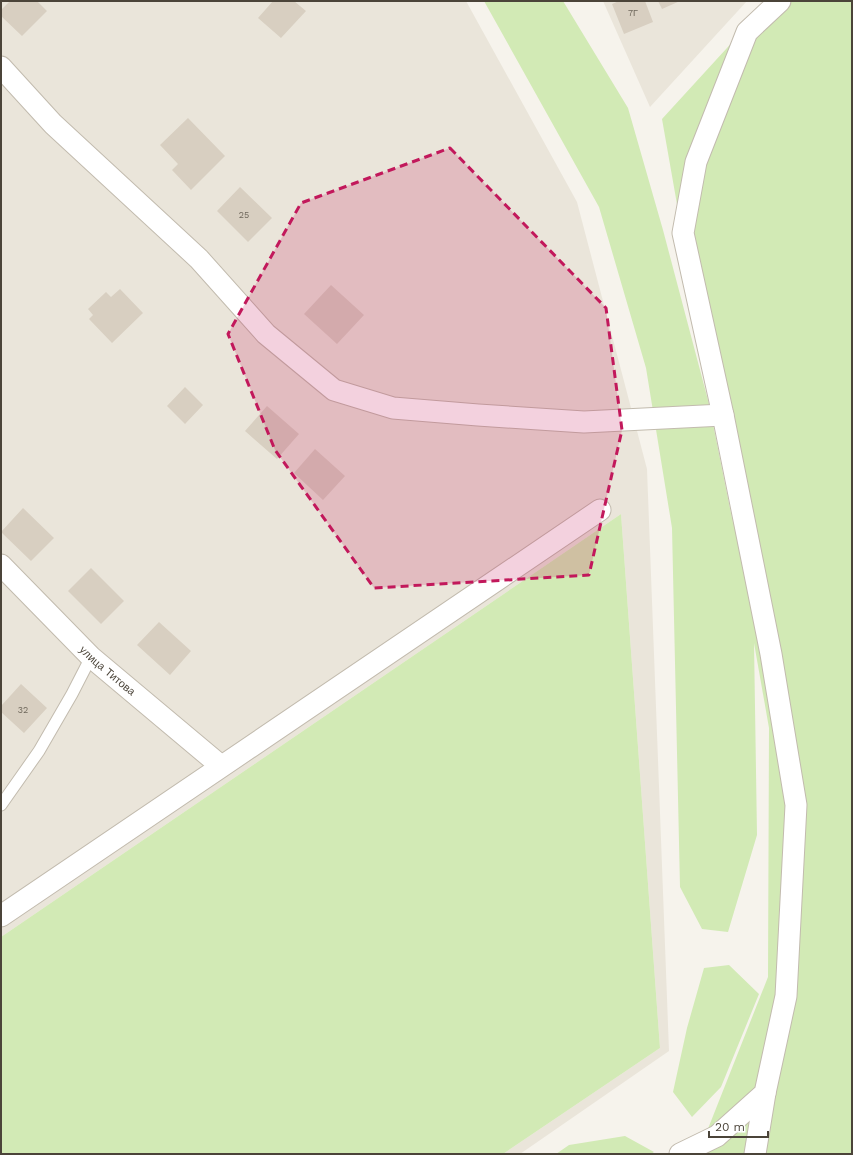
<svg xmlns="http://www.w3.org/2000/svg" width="853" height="1155" viewBox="0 0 853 1155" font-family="'Work Sans',sans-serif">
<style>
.residential{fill:#eae5da}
.green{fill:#d2eab5}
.building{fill:#d8cfc1}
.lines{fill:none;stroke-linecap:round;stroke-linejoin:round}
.service-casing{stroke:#c2bbae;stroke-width:13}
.minor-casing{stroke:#c2bbae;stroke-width:23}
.service{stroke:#fff;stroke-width:11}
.minor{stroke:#fff;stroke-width:21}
.marked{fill:#c2185b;fill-opacity:0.2;stroke:#c2185b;stroke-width:3;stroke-dasharray:8 5;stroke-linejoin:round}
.labels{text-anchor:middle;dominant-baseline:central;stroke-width:4;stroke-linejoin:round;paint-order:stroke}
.number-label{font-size:9px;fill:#6e675b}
.street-label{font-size:11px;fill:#4b4439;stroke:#fff}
</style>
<rect width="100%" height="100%" fill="#f6f3ec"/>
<path class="residential" d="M1 1H466L577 202 647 469 669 1051 520 1154H503L660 1048 621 514 1 937Z
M603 1H747L650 107Z"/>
<path class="green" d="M484 1H563L628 108 663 230 709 404 734 528 662 119 770 1H852V1154H698L768 977 769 728 754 643 757 835 728 932 702 929 680 887 672 528 646 368 599 207Z
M621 514 660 1048 503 1154H1V937Z
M729 965 759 994 721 1087 692 1117 673 1092 687 1028 704 968Z
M625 1136 654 1152 651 1154H556L569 1145Z"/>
<path class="building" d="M10 1H37L47 11 22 36 1 16V10Z
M273 1H294L306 11 281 38 258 18Z
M619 1H645L653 22 624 34 612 4Z
M658 1H680L662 9Z
M188 118 225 156 191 190 172 170 178 164 160 145Z
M240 187 272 218 248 242 217 211Z
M331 285 364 315 337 344 304 314Z
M120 289 143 313 112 343 89 319 93 315 88 309 106 292 111 297Z
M185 387 203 405 185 424 167 406Z
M267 406 299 434 277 459 245 431Z
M315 449 345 476 323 500 294 473Z
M23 508 54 538 31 561 1 532Z
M91 568 124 601 101 624 68 591Z
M159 622 191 651 170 675 137 645Z
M21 684 47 708 24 733 1 712V706Z"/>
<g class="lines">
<g class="service-casing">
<path id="service" d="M1 805 39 751 72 694 91 657"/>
</g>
<g class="minor-casing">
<g id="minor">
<path d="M1 67 53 124 199 259 266 334 334 390 393 408 478 415 584 422 723 415"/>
<path id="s1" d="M1 565 91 657 221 766"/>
<path d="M1 916 600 510"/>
<path d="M680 1154 717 1136 765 1093 786 996 796 805 771 654 723 415 683 233 696 162 747 32 780 1"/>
<path d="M755 1154 765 1093"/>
</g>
</g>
<use href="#service" class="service"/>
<use href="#minor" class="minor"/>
</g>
<path class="marked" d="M450 148 606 308 622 430 589 575 374 588 275 450 228 334 301 203Z"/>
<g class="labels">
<g class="number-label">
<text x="633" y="13">7Г</text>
<text x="244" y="215">25</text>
<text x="23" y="710">32</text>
</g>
<g class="street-label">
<text stroke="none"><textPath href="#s1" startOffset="150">улица Титова</textPath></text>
</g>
</g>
<rect width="853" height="1155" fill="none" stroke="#4b4439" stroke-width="4"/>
<path d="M709 1131v6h59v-6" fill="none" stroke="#4b4439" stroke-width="2"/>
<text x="715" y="1131" font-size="12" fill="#4b4439" stroke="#ffffff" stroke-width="3" paint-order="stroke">20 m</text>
</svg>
